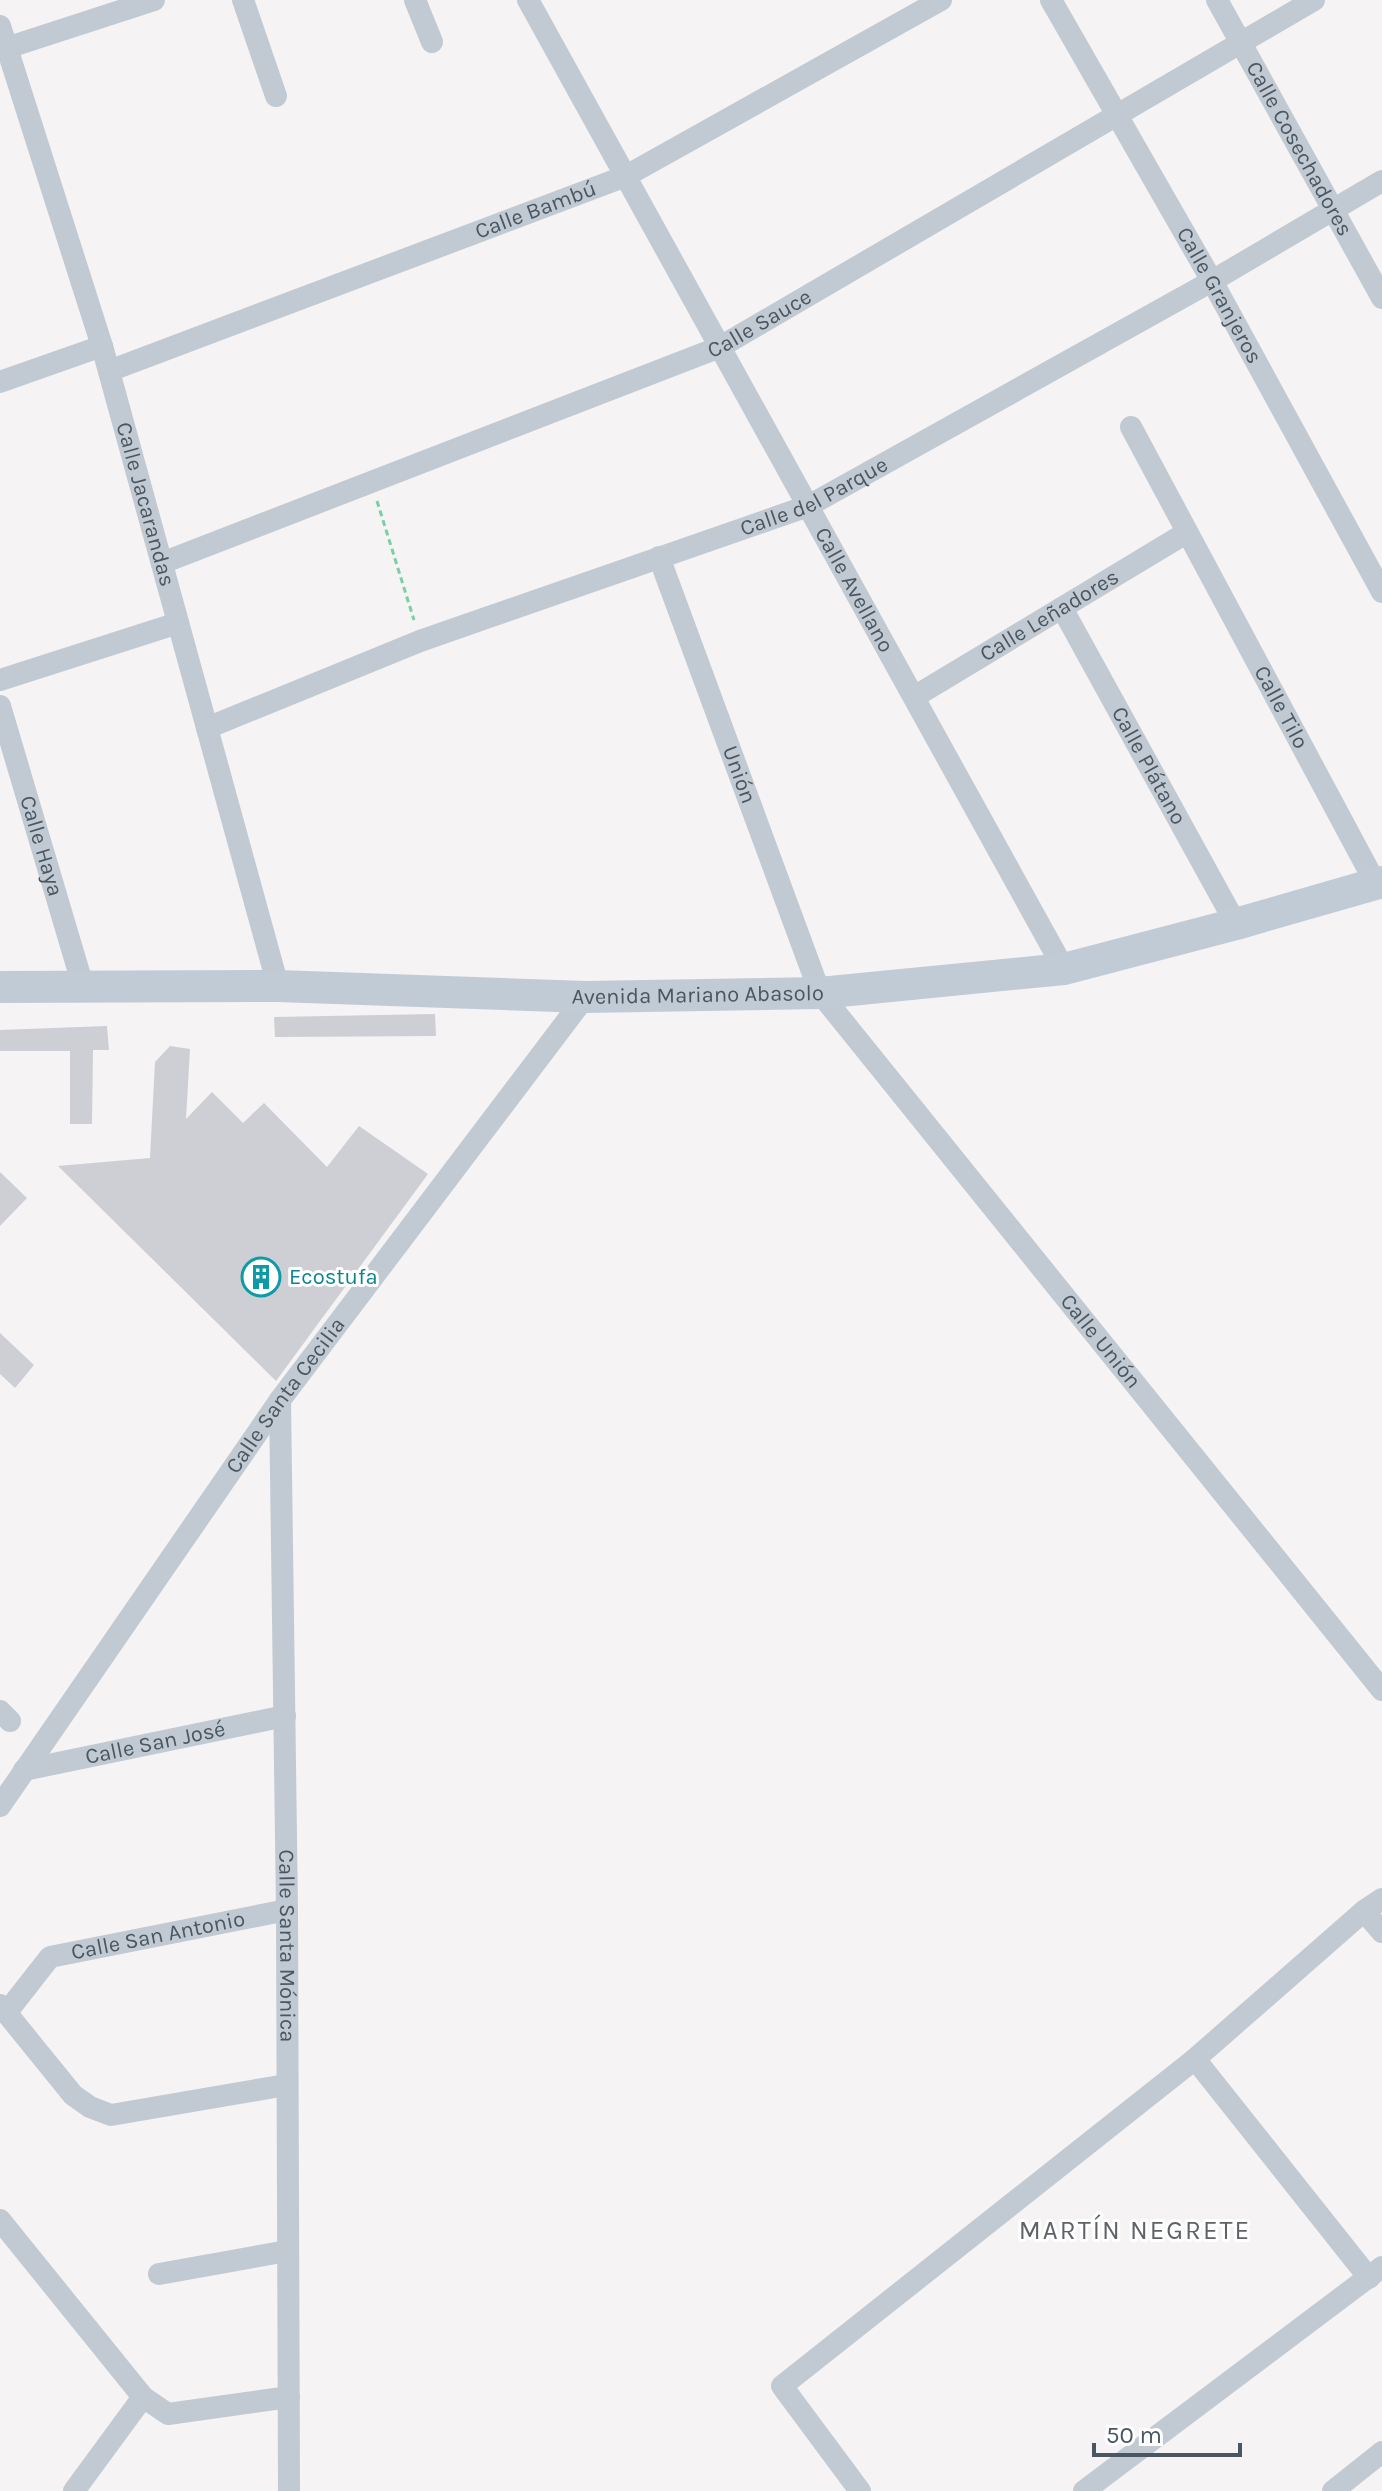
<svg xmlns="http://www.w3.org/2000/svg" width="1382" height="2491" viewBox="0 0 1382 2491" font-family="Karla,sans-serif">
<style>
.building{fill:#cdcfd5}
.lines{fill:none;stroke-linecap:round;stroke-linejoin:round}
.path{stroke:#7ad0a6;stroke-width:3;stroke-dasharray:6 4;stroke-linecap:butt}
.street{stroke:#c1cad2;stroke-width:22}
.secondary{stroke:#c1cbd6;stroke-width:32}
.labels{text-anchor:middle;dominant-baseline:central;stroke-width:6;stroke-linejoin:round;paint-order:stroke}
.street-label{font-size:22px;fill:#4a5661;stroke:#fff}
.culture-label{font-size:22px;fill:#0d838f;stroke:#fff;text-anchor:start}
.quarter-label{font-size:26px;letter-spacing:2px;fill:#5f6368;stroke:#fff}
</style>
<rect width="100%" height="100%" fill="#f5f3f3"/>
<path class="building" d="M435 1014 436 1036 275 1037 274 1017Z
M107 1026 109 1050H93L92 1124H70V1051H0V1030Z
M170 1046 190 1049 186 1119 212 1092 243 1123 264 1103 327 1167 359 1126 428 1174 276 1381 58 1166 150 1158 155 1062Z
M0 1172 27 1198 0 1226Z
M0 1333 34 1365 15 1388 0 1374Z"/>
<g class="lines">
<path class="path" d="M377 501 414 620"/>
<g class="street">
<path d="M243 0 276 96"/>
<path d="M415 0 432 42"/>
<path id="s1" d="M528 0 1064 969"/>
<path id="s2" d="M1051 0 1212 281 1382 592"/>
<path id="s3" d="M1217 0 1382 298"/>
<path id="s4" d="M0 26 102 346 278 986"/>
<path d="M0 50 154 0"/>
<path id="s5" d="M109 371 626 176 941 0"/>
<path d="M0 382 102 346"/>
<path id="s6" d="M1131 427 1376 884"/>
<path id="s7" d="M659 557 820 993 1382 1690"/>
<path id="s8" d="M162 563 720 347 1314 0"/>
<path id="s9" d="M1062 608 1236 924"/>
<path d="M0 680 178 623"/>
<path id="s10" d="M914 697 1186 533"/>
<path id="s11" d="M0 706 83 986"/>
<path id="s12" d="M207 728 420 641 808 506 1212 281 1382 181"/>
<path id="s13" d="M280 1400 287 1910 289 2491"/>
<path d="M0 1711 10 1721"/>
<path id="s14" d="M24 1770 285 1716"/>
<path id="s15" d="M0 1806 280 1400 585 997"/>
<path d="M1364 1911 1382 1932"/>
<path d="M0 2005 73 2095 90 2107 111 2115 286 2085"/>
<path id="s16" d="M7 2012 50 1957 287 1910"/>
<path d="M1195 2059 1369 2278"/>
<path d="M0 2220 143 2397 168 2414 289 2397"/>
<path d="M159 2274 287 2251"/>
<path d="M74 2491 143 2397"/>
<path d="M860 2491 782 2386 1195 2059 1364 1911 1382 1899"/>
<path d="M1084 2491 1382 2267"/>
<path d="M1333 2491 1382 2452"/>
</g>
<path class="secondary" id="s17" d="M0 987 278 986 585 997 820 993 1064 969 1236 924 1382 882"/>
</g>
<defs>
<g id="building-ring" transform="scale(2)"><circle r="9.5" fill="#fff" stroke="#0f9aa8" stroke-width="1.5"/><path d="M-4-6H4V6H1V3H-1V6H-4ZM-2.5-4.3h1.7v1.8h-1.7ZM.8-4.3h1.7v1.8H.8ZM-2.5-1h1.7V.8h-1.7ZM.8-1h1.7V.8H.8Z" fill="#0f9aa8"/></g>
</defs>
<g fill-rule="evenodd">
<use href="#building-ring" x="261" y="1277"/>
</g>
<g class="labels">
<g class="street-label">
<text stroke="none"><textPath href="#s3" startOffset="170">Calle Cosechadores</textPath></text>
<text stroke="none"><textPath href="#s5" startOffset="456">Calle Bambú</textPath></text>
<text stroke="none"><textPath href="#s2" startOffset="340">Calle Granjeros</textPath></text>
<text stroke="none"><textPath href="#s8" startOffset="644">Calle Sauce</textPath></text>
<text stroke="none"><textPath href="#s12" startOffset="650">Calle del Parque</textPath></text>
<text stroke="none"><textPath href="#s4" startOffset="500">Calle Jacarandas</textPath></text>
<text stroke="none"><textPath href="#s1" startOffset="674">Calle Avellano</textPath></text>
<text stroke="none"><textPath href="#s10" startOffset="158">Calle Leñadores</textPath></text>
<text stroke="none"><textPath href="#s6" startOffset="318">Calle Tilo</textPath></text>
<text stroke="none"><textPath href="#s9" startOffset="180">Calle Plátano</textPath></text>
<text stroke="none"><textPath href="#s7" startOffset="232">Unión</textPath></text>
<text stroke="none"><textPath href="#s11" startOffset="146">Calle Haya</textPath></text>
<text stroke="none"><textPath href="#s17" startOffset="698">Avenida Mariano Abasolo</textPath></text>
<text stroke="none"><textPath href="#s7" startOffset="912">Calle Unión</textPath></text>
<text stroke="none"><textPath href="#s15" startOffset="500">Calle Santa Cecilia</textPath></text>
<text stroke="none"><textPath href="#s14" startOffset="134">Calle San José</textPath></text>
<text stroke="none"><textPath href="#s16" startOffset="180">Calle San Antonio</textPath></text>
<text stroke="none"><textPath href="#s13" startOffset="546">Calle Santa Mónica</textPath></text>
</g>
<g class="culture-label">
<text x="289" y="1277">Ecostufa</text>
</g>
<g class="quarter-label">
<text x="1135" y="2230">MARTÍN NEGRETE</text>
</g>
</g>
<path d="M1094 2443v12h146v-12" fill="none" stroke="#4a5661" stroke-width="4"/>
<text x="1106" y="2443" font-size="24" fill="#4a5661" stroke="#ffffff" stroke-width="6" paint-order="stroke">50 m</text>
</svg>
